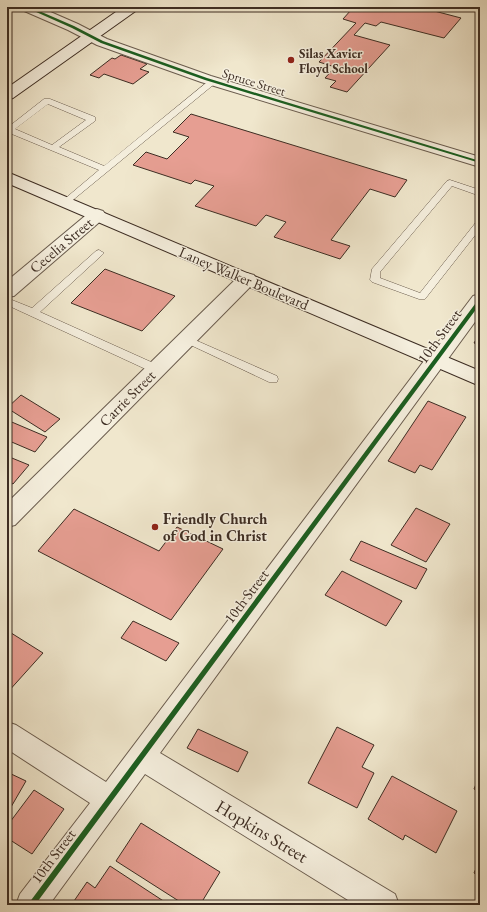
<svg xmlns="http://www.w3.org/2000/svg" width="487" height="912" viewBox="0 0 487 912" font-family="'EB Garamond',serif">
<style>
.building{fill:#e69e92;stroke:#3d2d23}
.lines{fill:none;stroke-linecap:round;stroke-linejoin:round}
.lane-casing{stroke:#6a5c4e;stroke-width:1}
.street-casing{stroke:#6a5c4e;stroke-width:2}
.secondary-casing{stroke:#3d2d23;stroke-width:2}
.lane{fill:#f5efde;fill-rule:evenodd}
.street{fill:#f5efde;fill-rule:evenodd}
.secondary{fill:#f5efde;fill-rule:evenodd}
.cycleway-casing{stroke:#f5efde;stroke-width:3}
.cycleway{fill:#1b5e20;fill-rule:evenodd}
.poi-dot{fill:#8f2418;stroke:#f5efde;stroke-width:1.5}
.labels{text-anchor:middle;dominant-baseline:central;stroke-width:3;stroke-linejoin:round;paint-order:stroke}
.far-poi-label{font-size:13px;font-weight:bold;fill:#3d2d23;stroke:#f5efde;text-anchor:start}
.far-street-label{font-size:13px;fill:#3d2d23;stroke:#f5efde}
.street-label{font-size:15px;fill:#3d2d23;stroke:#f5efde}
.poi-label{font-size:15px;font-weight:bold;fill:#3d2d23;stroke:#f5efde;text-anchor:start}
.near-street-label{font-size:18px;fill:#3d2d23;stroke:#f5efde}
</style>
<rect width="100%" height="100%" fill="#f0e7cd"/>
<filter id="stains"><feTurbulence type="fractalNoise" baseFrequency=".005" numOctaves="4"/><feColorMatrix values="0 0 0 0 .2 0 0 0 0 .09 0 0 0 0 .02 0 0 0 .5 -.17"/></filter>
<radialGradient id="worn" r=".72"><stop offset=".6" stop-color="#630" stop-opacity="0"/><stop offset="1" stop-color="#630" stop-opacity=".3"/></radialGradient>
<path class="building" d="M338 7H419L461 18 444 38 381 22 376 26 365 23 354 35 390 45 347 92 330 87 336 81 325 78 335 67 319 62 356 23 343 19 351 10Z
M121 55 147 64 140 69 149 72 133 84 104 74 99 78 90 75 112 58 115 59Z
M191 114 407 180 395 197 370 189 331 240 350 246 340 259 274 237 286 222 266 215 256 226 195 206 214 186 195 180 191 184 133 165 146 152 167 159 189 137 173 132Z
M105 269 175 296 142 331 71 303Z
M480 333V345L474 343Z
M21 395 60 419 45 432 7 408Z
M428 401 466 417 432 470 420 465 415 473 388 461Z
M7 420 47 437 35 452 7 440Z
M7 456 29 465 13 484 7 481Z
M416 508 450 524 426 562 391 545Z
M74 509 159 551 177 527 223 549 171 620 38 551Z
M361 541 427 569 416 589 350 560Z
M342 571 402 601 386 626 325 595Z
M133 621 179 643 166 661 121 638Z
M8 631 43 653 7 693V632Z
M337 727 374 745 362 767 374 773 357 808 308 783Z
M198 729 248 752 238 772 187 748Z
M7 772 26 781 7 814Z
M480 774V792L474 789Z
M392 776 457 811 436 853 405 835 403 840 368 819Z
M34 790 64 809 32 854 7 838V826Z
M141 823 220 872 200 905H185L116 861Z
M480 859V877L474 873Z
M110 866 168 904 167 905H127L123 902 121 905H79L74 901 87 882 95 888Z"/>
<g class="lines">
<g class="lane-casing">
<path id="lane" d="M211 79H214L218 81 68 204 65 205 61 202 99 170 7 132V128L44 99H50L95 117V121L59 147 104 166ZM48 104 86 120 52 145 15 129Z
M450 180 480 190V196L452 186 380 272V278L420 293 477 221 480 220V229L425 299H419L372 282 370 280 372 269 447 181Z
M99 250 104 253 102 255 40 312 160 366 161 369 160 372H152L7 305V298L32 308 96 251Z
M186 336 277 376 278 379 277 382H269L182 341 181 339Z"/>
</g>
<g class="street-casing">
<path id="street" d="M20 7H39L78 24 107 39 211 76 480 157V167L201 82 97 45 68 30 22 10Z
M97 209 103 211 106 215 103 219 14 296 7 297V281L91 211Z
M247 273 254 275 256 279 254 283 15 525 7 527V503L240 275Z
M480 294V315L160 753 395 894 399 905H356L145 774 49 905H16L20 894 90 803 7 749V722L16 725 106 782 473 296Z"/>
</g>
<g class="secondary-casing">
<path id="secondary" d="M123 7H139L137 10 13 98 7 100V88Z
M7 172 480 371V386L7 183Z"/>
</g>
<use href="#lane" class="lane"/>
<use href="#street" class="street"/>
<use href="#secondary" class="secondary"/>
<g class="cycleway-casing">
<path id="cycleway" d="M25 7H30L74 26 103 41 207 78 480 161V163L205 80 101 43 72 28Z
M478 300H480V304L35 905H28L29 903Z"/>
</g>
<use href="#cycleway" class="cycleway"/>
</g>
<g class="poi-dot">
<circle cx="291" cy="60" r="4"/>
<circle cx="155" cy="527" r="4"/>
</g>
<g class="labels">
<g class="far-poi-label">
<text x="299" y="53">Silas Xavier<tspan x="299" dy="15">Floyd School</tspan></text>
</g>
<g class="far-street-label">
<text transform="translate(254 82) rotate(17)">Spruce Street</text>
</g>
<g class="street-label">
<text transform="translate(61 245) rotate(-40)">Cecelia Street</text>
<text transform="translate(244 278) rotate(23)">Laney Walker Boulevard</text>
<text transform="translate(439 336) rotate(-54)">10th Street</text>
<text transform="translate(127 398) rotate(-45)">Carrie Street</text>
<text transform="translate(246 596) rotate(-53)">10th Street</text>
<text transform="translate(53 856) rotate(-53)">10th Street</text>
</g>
<g class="poi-label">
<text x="163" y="518">Friendly Church<tspan x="163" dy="17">of God in Christ</tspan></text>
</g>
<g class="near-street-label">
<text transform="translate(262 831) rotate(31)">Hopkins Street</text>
</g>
</g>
<rect width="487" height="912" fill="none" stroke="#f0e7cd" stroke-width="24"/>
<rect x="8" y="8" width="471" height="896" fill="none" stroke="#3d2d23" stroke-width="2"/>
<rect x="12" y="12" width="463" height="888" fill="none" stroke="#3d2d23"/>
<rect width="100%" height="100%" filter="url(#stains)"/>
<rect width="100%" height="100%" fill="url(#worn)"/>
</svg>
